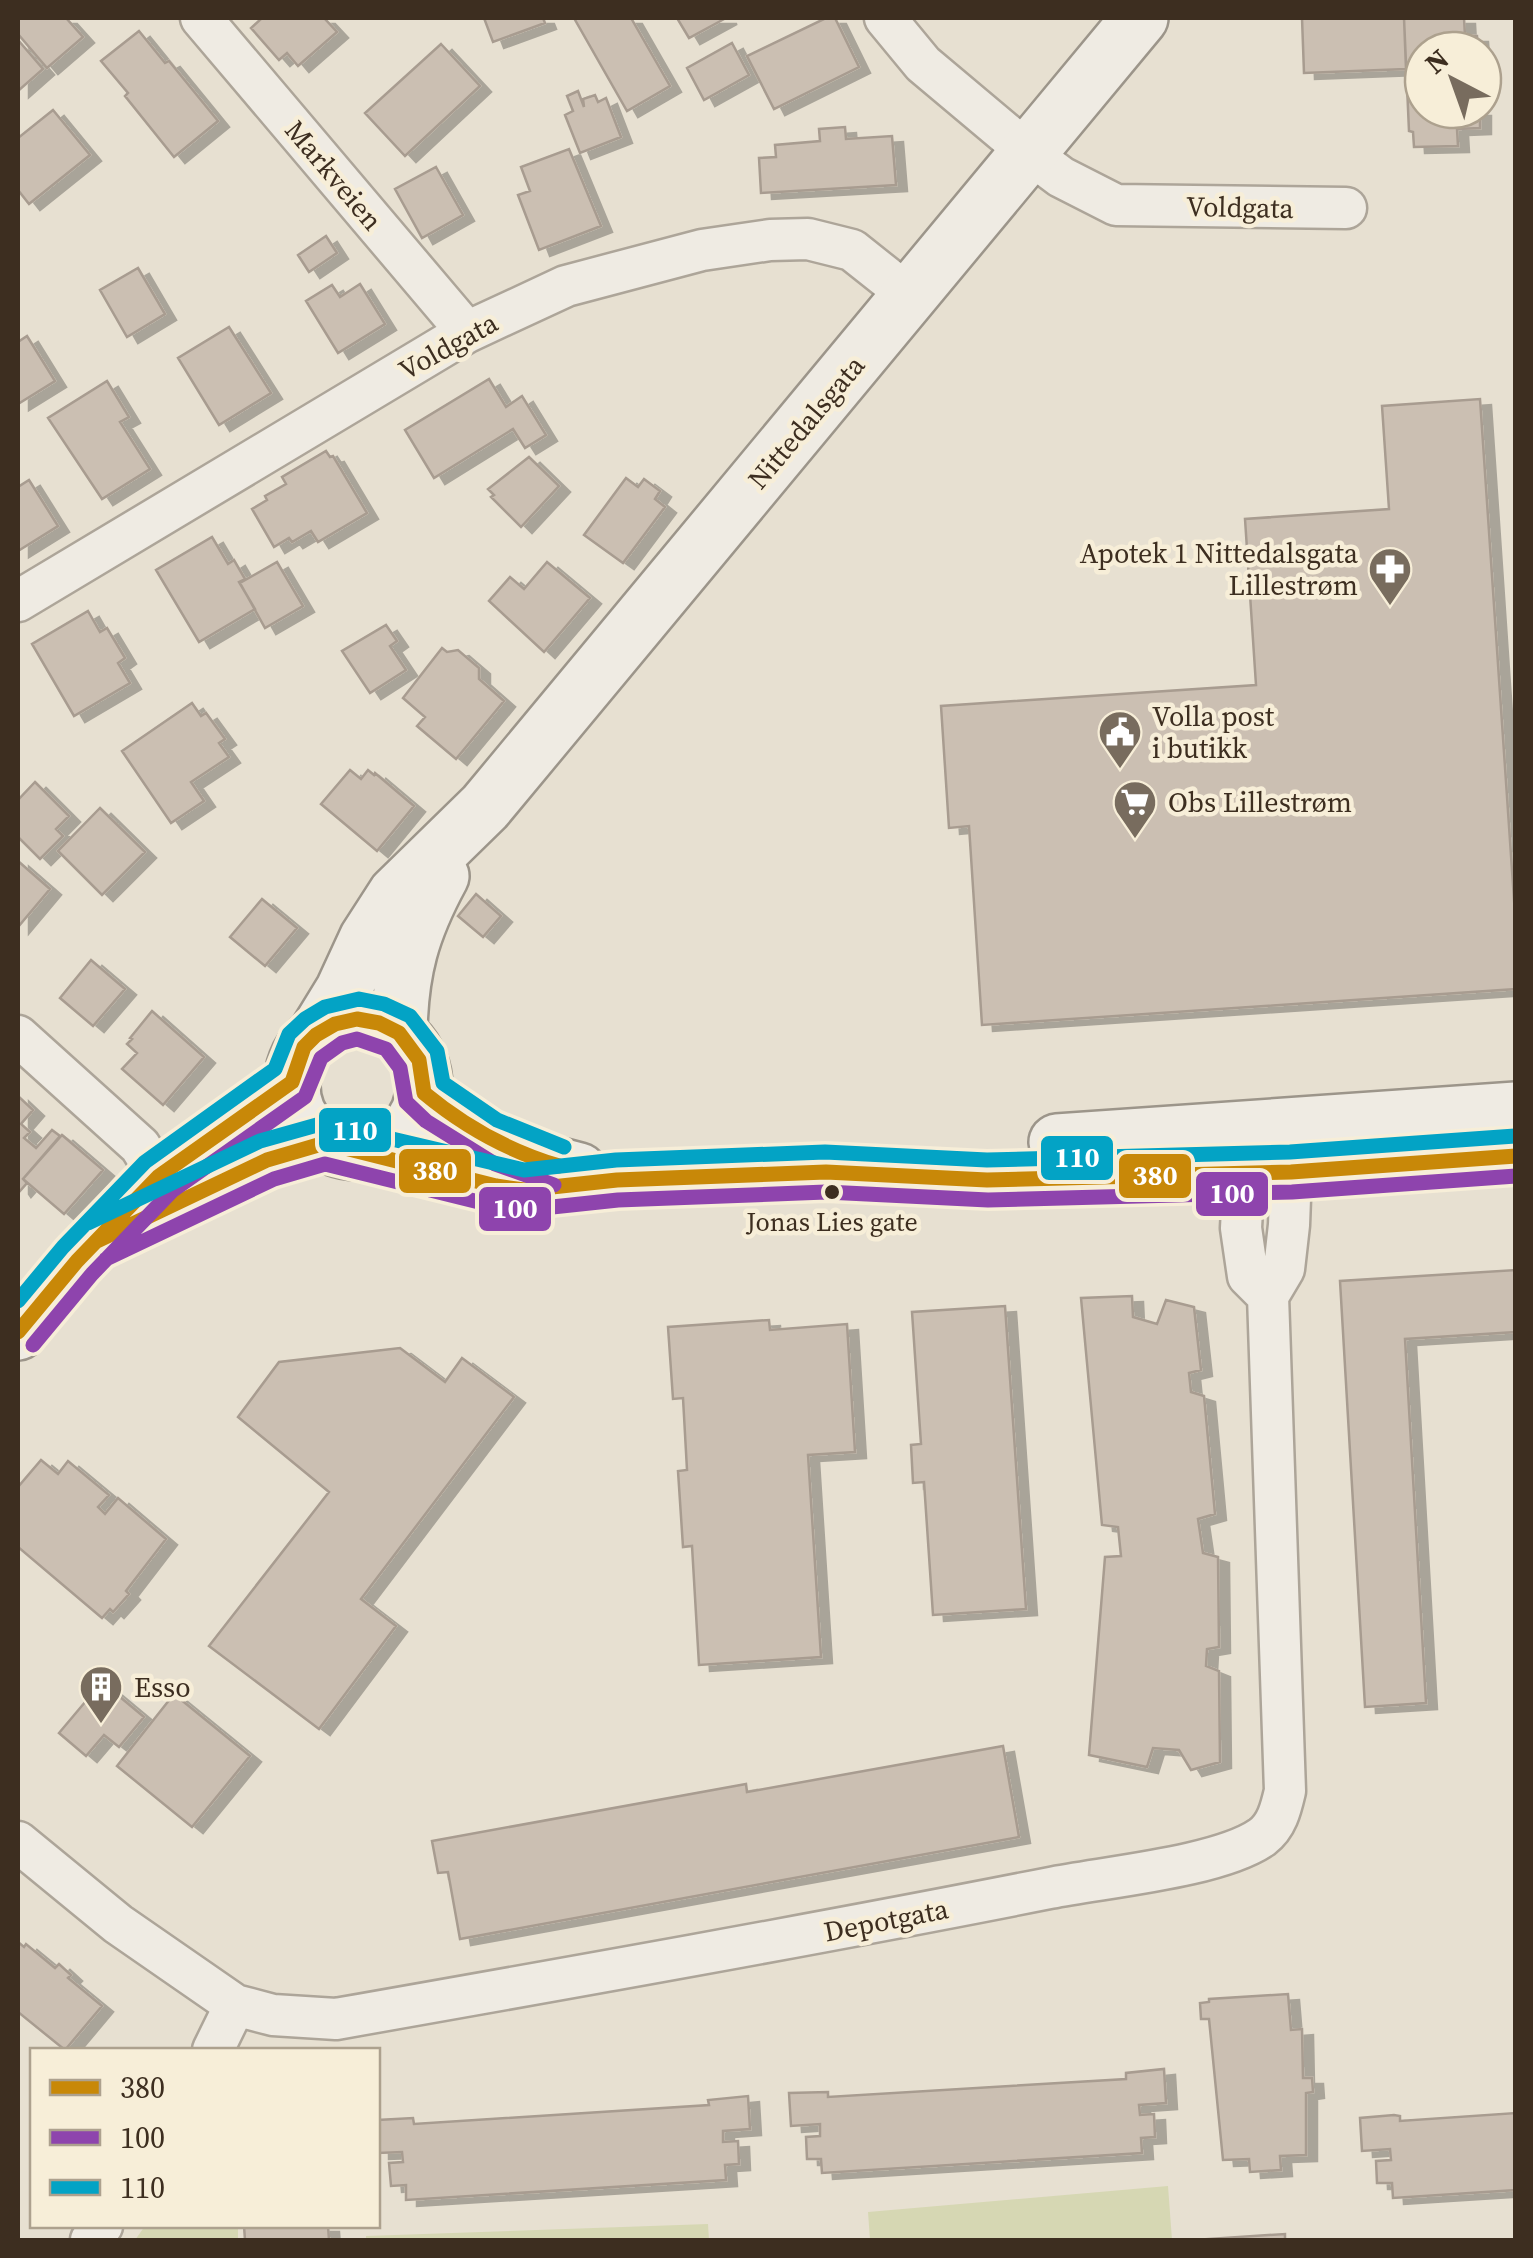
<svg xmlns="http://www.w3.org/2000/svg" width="1533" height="2258" viewBox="0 0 1533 2258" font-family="'Source Serif 4',serif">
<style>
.green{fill:#d6d7b3}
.building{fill:#cbbfb2;stroke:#a89c90;stroke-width:2.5;filter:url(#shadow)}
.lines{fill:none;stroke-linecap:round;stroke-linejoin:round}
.street-casing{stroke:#ada599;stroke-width:45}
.secondary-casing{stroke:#9c958a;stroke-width:60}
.street{stroke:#efebe3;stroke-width:40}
.secondary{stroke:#efebe3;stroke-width:55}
.bus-1-casing{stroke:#f7eed8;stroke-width:22}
.bus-2-casing{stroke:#f7eed8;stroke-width:22}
.bus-3-casing{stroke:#f7eed8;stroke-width:22}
.bus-1{stroke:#c88808;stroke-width:15}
.bus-2{stroke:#8e44ad;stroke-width:15}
.bus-3{stroke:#03a3c5;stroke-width:15}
.bus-dot{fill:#3d2e20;stroke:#f7eed8;stroke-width:4}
.labels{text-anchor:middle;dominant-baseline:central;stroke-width:9;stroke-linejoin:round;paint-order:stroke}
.bus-label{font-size:26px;fill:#3d2e20;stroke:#f7eed8}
.street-label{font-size:28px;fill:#3d2e20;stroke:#f7eed8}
.poi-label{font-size:28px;fill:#3d2e20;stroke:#f7eed8;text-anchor:start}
.line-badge{stroke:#f7eed8;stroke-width:4}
.badge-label{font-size:28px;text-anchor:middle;font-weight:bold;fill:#fff}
</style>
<defs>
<filter id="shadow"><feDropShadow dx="11" dy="6" stdDeviation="0" flood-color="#0004"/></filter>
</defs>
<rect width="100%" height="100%" fill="#e7e0d1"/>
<path class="green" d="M1168 2186 1172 2240H870L868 2212Z
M708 2224 709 2240H366V2236Z
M145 2226H238V2240H135Z"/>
<path class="building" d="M18 18H66L83 37 47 68 18 34Z
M262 18H324L337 32 298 66 287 53 279 60 251 28Z
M484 18H543L545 23 493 42Z
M574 18H631L670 86 627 111Z
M677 18H726L689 38Z
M826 18H835L859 67 774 109 747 56Z
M1302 18H1404L1406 69 1304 73Z
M1404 18H1464L1465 36H1477L1478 50H1423V110H1480V128L1457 129 1458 146 1414 147 1413 132 1409 131Z
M139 31 165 63 169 61 218 121 174 157 125 96 128 93 101 61Z
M18 40 43 69 18 91Z
M732 43 749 75 704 100 687 68Z
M441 44 480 86 405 156 365 113Z
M578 91 584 107 583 99 595 95 598 102 606 98 621 137 580 153 565 115 573 111 567 96Z
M53 110 90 155 29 204 18 190V138Z
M845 127 846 139 892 136 896 185 761 193 759 158 776 157 775 145 820 141 819 129Z
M569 149 601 226 539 250 518 195 530 191 521 167Z
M436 167 463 215 422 238 395 189Z
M326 236 337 253 309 272 298 255Z
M138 268 165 314 127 337 100 290Z
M360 284 385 324 338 353 306 301 332 285 340 297Z
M229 327 271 393 219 425 178 358Z
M27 336 55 381 18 404V342Z
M489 379 506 407 522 396 546 435 525 448 513 429 434 478 405 430Z
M107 381 129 417 120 422 150 469 102 499 48 418Z
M1480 399 1516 929V989L982 1025 969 826 949 828 941 706 1256 685 1245 519 1389 509 1382 406Z
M326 451 330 457 333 456 367 513 318 542 311 531 292 542 289 538 274 547 252 509 267 500 265 496 286 484 282 477Z
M529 457 559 486 521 527 491 497 494 495 488 489Z
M626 478 638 487 644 479 660 491 655 499 665 507 623 563 584 535Z
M29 480 58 526 18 551V487Z
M212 537 228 564 234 560 245 579 239 582 255 609 199 642 156 570Z
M277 562 303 606 265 628 240 583Z
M547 562 590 598 544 652 489 601 510 577 524 589Z
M88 611 100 632 107 628 125 658 118 663 130 683 74 716 32 644Z
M386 625 397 641 390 646 406 670 370 693 342 651Z
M442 648 447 652 458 650 479 668V679L504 701 456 759 417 726 425 717 403 698Z
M192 703 201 716 206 713 225 739 219 743 229 757 191 782 204 801 171 823 122 751Z
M350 770 361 779 368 770 374 775 375 773 414 806 377 851 321 804Z
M35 782 69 816 56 829 63 836 40 859 18 837V800Z
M100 808 145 852 102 895 58 851Z
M18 861 50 889 18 927Z
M476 894 501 916 483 937 458 916Z
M262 899 297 928 265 966 230 937Z
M91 960 125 989 93 1026 60 998Z
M152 1011 204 1057 163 1105 122 1069 137 1053 127 1044 132 1039 130 1038Z
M18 1096 33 1110 21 1124 30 1132 24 1138 36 1148 52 1130 60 1136 23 1179 27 1183 20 1191 18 1188Z
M62 1135 103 1170 64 1214 23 1179Z
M1516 1270V1332L1405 1339 1426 1703 1365 1707 1340 1281Z
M1132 1296 1133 1317 1157 1324 1166 1300 1194 1307 1201 1370 1189 1373 1191 1392 1204 1396 1215 1514 1198 1519 1203 1553 1218 1557 1219 1647 1207 1649 1206 1666 1219 1671 1220 1762 1191 1770 1179 1750 1153 1748 1147 1767 1089 1755 1105 1557 1121 1556 1118 1527 1102 1525 1081 1298Z
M1005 1306 1026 1609 933 1615 924 1482 913 1483 911 1445 921 1444 912 1312Z
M769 1320 770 1330 847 1324 855 1452 808 1455 821 1657 699 1665 692 1546 683 1547 678 1471 687 1470 683 1398 673 1399 668 1327Z
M400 1348 445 1382 462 1358 514 1397 361 1599 396 1626 319 1729 209 1646 329 1492 238 1417 279 1362Z
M41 1460 58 1474 68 1461 109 1495 98 1507 105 1514 118 1498 166 1539 126 1591 129 1594 113 1612 110 1609 102 1618 18 1547V1487Z
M102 1682 144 1717 119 1747 104 1735 86 1756 59 1733Z
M174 1694 250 1756 192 1827 117 1766Z
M1003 1746 1019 1837 460 1939 448 1872 438 1873 432 1841 746 1784 747 1792Z
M18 1942 24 1947 26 1944 55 1968 59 1964 71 1975 68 1978 102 2006 65 2050 18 2012Z
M1288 1994 1291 2030 1302 2029 1303 2078H1312L1313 2092 1306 2093V2155L1280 2156 1281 2170 1250 2172 1249 2159 1223 2160 1209 2019H1201L1200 2003 1209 2002V1999Z
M1164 2069 1166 2103 1139 2105 1140 2115 1154 2114 1155 2137 1141 2138 1142 2153 822 2173 821 2159H807L806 2137 820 2136V2124L791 2126 789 2093 828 2092V2097L1126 2079V2073Z
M748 2096 750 2129 723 2131V2142L738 2141 739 2164 725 2165 726 2180 406 2200V2185L391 2186 389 2163 403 2162 402 2152 378 2153V2120L413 2118 414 2124 709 2105 708 2100Z
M1516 2113V2190L1393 2198 1392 2183H1377L1376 2161 1391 2160 1390 2149 1362 2151 1360 2118 1394 2115 1400 2116V2121Z
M244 2226H328L329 2240H245Z
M1285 2234V2240H1194Z"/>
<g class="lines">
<g class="street-casing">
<path id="street" d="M201 18 467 332
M885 18 923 64 1029 153 1061 177 1116 205 1346 208
M18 601 467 332 566 286 702 250 770 240 808 239 852 250 910 296
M18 1036 140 1146 172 1198
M1254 1151 1244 1173 1241 1228 1248 1276 1268 1296
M18 1842 118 1924 235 2005 273 2015 336 2019C574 1977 812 1935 1050 1888 1105 1877 1219 1867 1262 1837 1277 1826 1281 1808 1285 1791L1268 1296 1284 1269 1289 1225 1291 1172 1278 1151
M213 2050 235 2005
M91 2240 102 2226"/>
</g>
<g class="secondary-casing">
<path id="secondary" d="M292 1086a66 66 0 1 1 132 0a66 66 0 1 1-132 0Z
M399 1033C400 971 411 931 441 876
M316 1035 343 991 367 939 396 894 485 807 1140 18
M424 1093C473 1135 517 1156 579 1171
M1057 1142 1516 1110
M363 1152 496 1186 524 1190 617 1180 826 1172 987 1180 1291 1172 1516 1156
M144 1218 267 1160 325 1143
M18 1332 77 1261 159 1176 292 1082"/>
</g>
<use href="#street" class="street"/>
<use href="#secondary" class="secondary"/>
<g class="bus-1-casing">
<path id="bus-1" d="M97 1241 267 1160 325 1143 496 1186 524 1190 617 1180 826 1172 987 1180 1291 1172 1516 1156
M18 1332 77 1261 159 1176 292 1082 304 1047 316 1035 335 1024 357 1019 379 1023 399 1033 419 1060 424 1093C465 1127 508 1151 559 1166"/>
</g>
<g class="bus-2-casing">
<path id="bus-2" d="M106 1259 274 1179 325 1164 491 1205 524 1210 618 1200 826 1192 988 1200 1292 1192 1516 1176
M33 1345 92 1274 172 1191 305 1097 321 1058 342 1043 357 1039 386 1049 400 1068 406 1102 426 1121 495 1164 554 1185"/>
</g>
<g class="bus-3-casing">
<path id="bus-3" d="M88 1223 260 1141 324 1123 524 1170 616 1160 825 1152 987 1160 1290 1152 1515 1136
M18 1301 63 1247 145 1162 275 1069 289 1034 305 1019 325 1007 359 999 384 1004 410 1016 437 1051 443 1083 497 1120 564 1147"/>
</g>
<use href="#bus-1" class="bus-1"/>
<use href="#bus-2" class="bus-2"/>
<use href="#bus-3" class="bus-3"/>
</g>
<defs>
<g id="pharmacy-pin" transform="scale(2.25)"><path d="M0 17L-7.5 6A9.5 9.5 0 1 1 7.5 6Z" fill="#786c5e" stroke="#f7eed8"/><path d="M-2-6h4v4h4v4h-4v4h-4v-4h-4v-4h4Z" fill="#fff"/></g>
<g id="civic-pin" transform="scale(2.25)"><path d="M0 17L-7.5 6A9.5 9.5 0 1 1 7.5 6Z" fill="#786c5e" stroke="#f7eed8"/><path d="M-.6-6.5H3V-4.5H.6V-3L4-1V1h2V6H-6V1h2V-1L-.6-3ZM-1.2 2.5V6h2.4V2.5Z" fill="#fff"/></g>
<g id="supermarket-pin" transform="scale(2.25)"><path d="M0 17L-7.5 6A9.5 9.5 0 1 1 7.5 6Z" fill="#786c5e" stroke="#f7eed8"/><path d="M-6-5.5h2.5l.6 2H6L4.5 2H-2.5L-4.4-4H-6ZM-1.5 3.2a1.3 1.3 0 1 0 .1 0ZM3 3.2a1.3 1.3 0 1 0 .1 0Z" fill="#fff"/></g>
<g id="building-pin" transform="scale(2.25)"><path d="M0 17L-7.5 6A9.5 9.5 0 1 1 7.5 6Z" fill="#786c5e" stroke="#f7eed8"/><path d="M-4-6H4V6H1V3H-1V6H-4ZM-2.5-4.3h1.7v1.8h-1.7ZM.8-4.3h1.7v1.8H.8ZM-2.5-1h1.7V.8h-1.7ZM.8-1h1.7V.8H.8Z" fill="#fff"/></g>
</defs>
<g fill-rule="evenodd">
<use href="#pharmacy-pin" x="1390" y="569"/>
<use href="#civic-pin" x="1120" y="732"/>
<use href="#supermarket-pin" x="1135" y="802"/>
<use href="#building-pin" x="101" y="1687"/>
</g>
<circle class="bus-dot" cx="832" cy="1192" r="9"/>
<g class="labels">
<g class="bus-label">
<text x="832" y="1222">Jonas Lies gate</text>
</g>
<g class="street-label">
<text transform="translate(334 175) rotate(50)">Markveien</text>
<text transform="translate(1240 207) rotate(1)">Voldgata</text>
<text transform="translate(448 346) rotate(-29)">Voldgata</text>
<text transform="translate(806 422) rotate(-50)">Nittedalsgata</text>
<text transform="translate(886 1920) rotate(-11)">Depotgata</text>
</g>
<g class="poi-label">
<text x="1358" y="553" text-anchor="end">Apotek 1 Nittedalsgata<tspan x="1358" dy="32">Lillestrøm</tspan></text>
<text x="1152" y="716">Volla post<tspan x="1152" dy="32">i butikk</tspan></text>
<text x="1168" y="802">Obs Lillestrøm</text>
<text x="134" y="1687">Esso</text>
</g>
</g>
<g class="line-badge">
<rect x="317" y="1106" width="76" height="48" rx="10" fill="#03a3c5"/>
<rect x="1039" y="1134" width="76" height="48" rx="10" fill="#03a3c5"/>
<rect x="397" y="1147" width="76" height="48" rx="10" fill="#c88808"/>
<rect x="1117" y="1152" width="76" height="48" rx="10" fill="#c88808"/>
<rect x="1194" y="1170" width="76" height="48" rx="10" fill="#8e44ad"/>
<rect x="477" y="1185" width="76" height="48" rx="10" fill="#8e44ad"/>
</g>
<g class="badge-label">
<text x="355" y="1140">110</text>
<text x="1077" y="1167">110</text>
<text x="435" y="1180">380</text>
<text x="1155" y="1185">380</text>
<text x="1232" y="1203">100</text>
<text x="515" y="1218">100</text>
</g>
<rect width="1533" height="2258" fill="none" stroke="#3d2e20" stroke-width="40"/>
<rect x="30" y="2048" width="350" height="180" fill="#f7eed8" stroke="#ada18e" stroke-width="2.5"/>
<rect x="50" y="2080" width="50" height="15" fill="#c88808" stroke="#ada18e" stroke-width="2.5"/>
<text x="120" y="2098" font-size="30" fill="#3d2e20">380</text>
<rect x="50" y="2130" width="50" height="15" fill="#8e44ad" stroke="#ada18e" stroke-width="2.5"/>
<text x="120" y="2148" font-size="30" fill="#3d2e20">100</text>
<rect x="50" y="2180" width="50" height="15" fill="#03a3c5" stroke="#ada18e" stroke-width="2.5"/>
<text x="120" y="2198" font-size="30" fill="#3d2e20">110</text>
<g transform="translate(1453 80) rotate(319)"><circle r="48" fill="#f7eed8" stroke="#ada18e" stroke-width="2.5"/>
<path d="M0-8L18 38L0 25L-18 38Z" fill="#786c5e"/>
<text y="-15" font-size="28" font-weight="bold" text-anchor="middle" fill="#3d2e20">N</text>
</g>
</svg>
